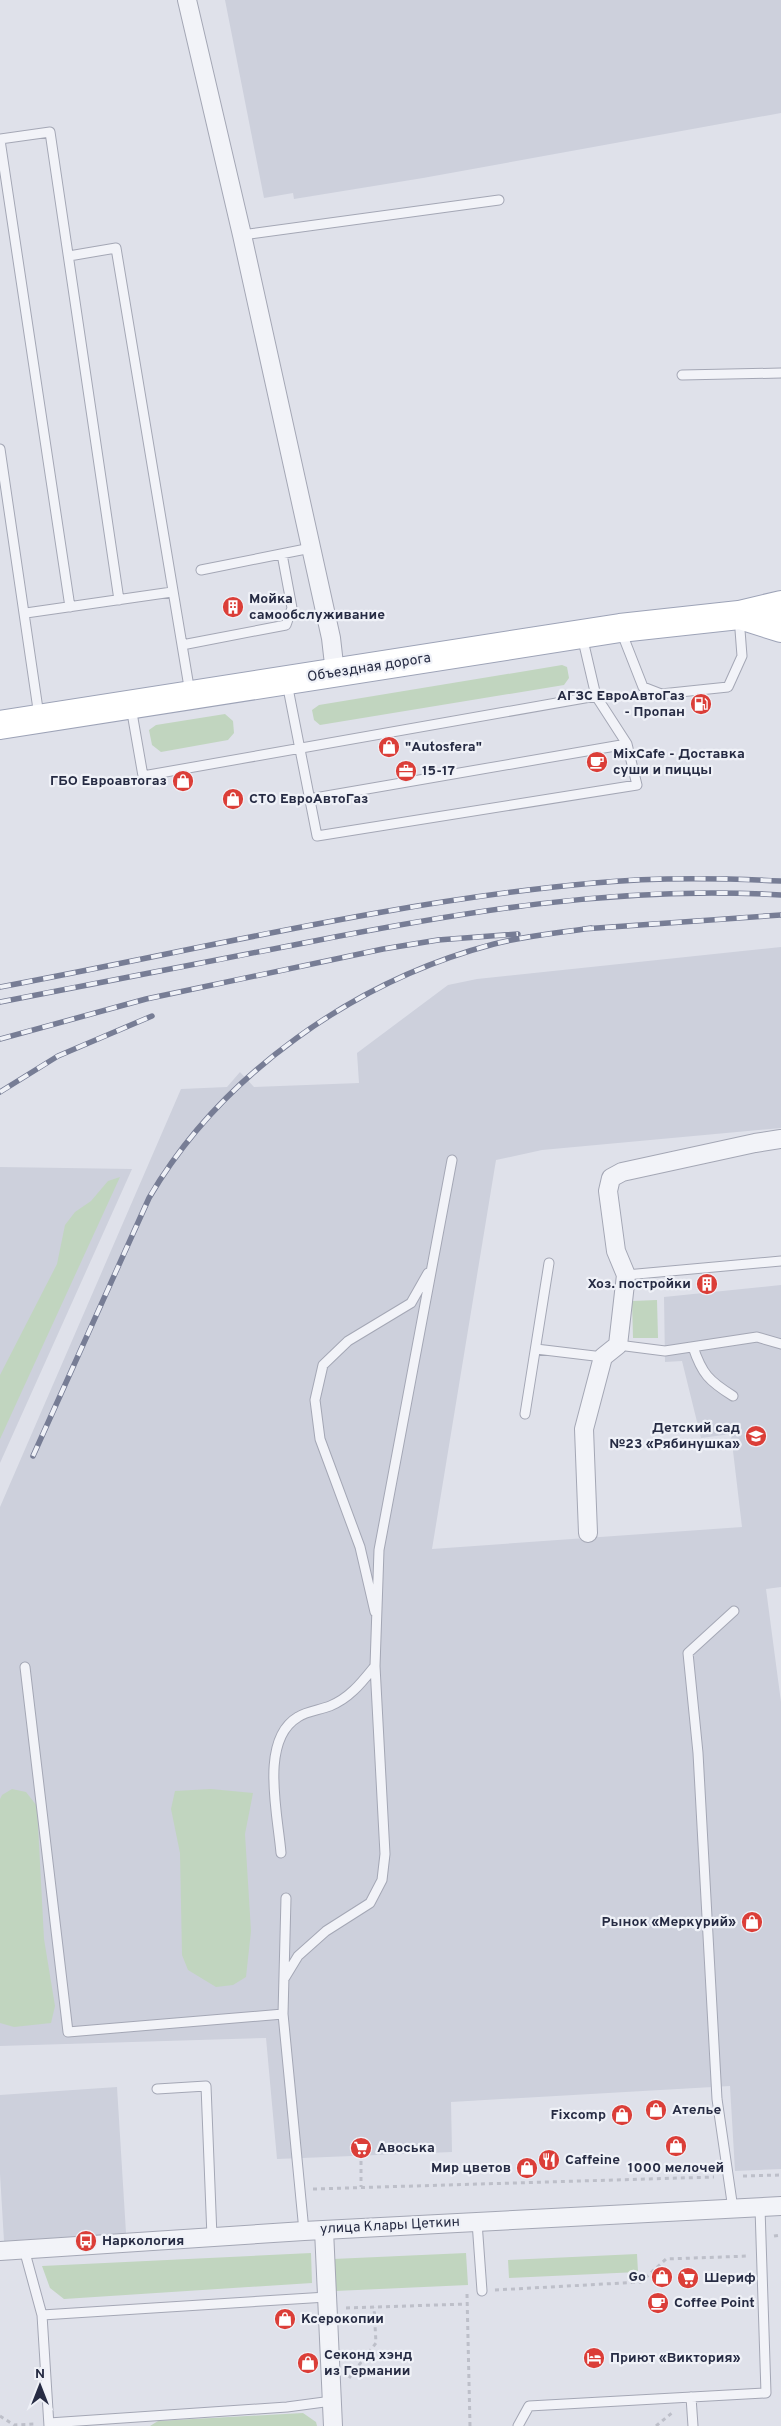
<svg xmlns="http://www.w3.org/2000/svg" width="781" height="2426" viewBox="0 0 781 2426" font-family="Overpass,sans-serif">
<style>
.built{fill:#cdd0dc}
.green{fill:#c1d5bf}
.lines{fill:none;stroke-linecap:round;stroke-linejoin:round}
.lane-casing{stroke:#a4a7b5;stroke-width:11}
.street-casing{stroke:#a4a7b5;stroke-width:20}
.primary-casing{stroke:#9da3b7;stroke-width:30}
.path{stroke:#bdbfc9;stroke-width:3;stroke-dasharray:4 4;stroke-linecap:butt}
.lane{stroke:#f2f3f8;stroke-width:9}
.street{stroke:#f2f3f8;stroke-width:18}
.primary{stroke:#fff;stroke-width:28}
.rail-casing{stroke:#777d95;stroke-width:5.5}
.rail{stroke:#eff1f7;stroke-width:4;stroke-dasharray:11;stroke-linecap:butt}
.labels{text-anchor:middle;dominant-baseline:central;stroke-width:4.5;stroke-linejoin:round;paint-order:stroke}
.poi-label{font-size:14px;font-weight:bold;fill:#262b43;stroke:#eff1f7;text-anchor:start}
.street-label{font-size:14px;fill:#262b43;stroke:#eff1f7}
</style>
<rect width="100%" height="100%" fill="#dfe1ea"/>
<path class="built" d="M225 0H781V113L423 178 294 199 293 193 264 198Z
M781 947V1128L542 1150 496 1160 432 1549 742 1527 731 1434 701 1438 682 1361 665 1362 664 1297 781 1285V1587L766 1589 781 1702V2169L735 2171 730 2086 451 2102 452 2152 277 2159 266 2038 0 2046V1507L181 1089 227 1087 240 1072 254 1087 359 1083 357 1053 448 985 477 979Z
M0 1167 132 1169 0 1463Z
M117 2087 126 2233 4 2241 0 2174V2095Z"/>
<path class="green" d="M562 665 567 667 569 678 564 685 320 725 314 720 312 710 319 705Z
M225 714 233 721 234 733 228 740 161 752 152 745 149 730 156 725Z
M120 1177 0 1439V1375L57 1264 65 1225 75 1212 91 1201 108 1181Z
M657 1300 658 1338H633L632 1301Z
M12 1789 26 1792 37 1806 44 1939 55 2006 51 2023 14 2027 0 2023V1799L2 1795Z
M211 1789 253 1793 245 1834 251 1931 246 1977 233 1985 216 1987 188 1970 182 1955 180 1853 171 1809 175 1791Z
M311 2253 312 2283 64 2299 50 2288 42 2266Z
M466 2253 468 2285 335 2291 333 2259Z
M637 2254 638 2272 509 2278 508 2260Z
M303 2413 316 2422 317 2426H150L158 2421Z"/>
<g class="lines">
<g class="lane-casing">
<path id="lane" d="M0 139 50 132 119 600
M0 140 70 607
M242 235 499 200
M69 256 116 248 190 693
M682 375 781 373
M0 449 39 716
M201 570 311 548
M26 613 172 592
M621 631 643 687 661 694 728 687 742 656 739 617
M182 645 286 625 292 608 282 554
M287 683 317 836 637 785 627 744 596 696 582 636
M131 707 143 776 596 696
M309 799 627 744
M626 1275 781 1261
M618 1345 665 1351 757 1337 781 1344
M693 1347C702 1374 709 1381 733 1396
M536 1349 603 1357
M525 1414 549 1263
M375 1612 360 1547 320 1439 315 1400 323 1365 348 1341 411 1303 428 1273
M25 1667 68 2032 283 2014
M281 1853C278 1815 259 1740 298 1717 307 1711 320 1710 330 1706 350 1698 362 1682 375 1666
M286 1898 283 2014 304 2231
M284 1979 298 1956 326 1931 370 1903 382 1880 385 1854 375 1666 379 1550 452 1160
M157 2089 206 2086 212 2237
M733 2209 717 2099 698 1753 688 1653 734 1611
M477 2222 482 2291
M24 2249 42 2315 49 2426
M42 2315 327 2297
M691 2397 693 2426
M49 2423 287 2407 332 2401
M518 2426 529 2406 766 2393 760 2208"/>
</g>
<g class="street-casing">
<path id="street" d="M187 0 242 235 331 638 335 673
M588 1533 584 1429 603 1357 618 1345 626 1275 616 1251 608 1191 611 1178 622 1172 755 1143 781 1139
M324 2230 333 2426
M0 2251 304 2231 781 2206"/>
</g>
<g class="primary-casing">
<path id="primary" d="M740 615 781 628
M0 725 620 628 739 615 781 605"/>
</g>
<path class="path" d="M361 2153V2187
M743 2176 781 2175
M313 2189 714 2177
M774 2236 781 2235
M495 2290 641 2282 666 2259 749 2256
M467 2294 470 2426
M346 2308 467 2304
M349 2378 376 2343 374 2307
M0 2416 14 2425 36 2424
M656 2426 673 2412"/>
<use href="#lane" class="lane"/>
<use href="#street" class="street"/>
<use href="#primary" class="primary"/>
<g class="rail-casing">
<path id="rail" d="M583 929 781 915
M0 987C198 950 394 901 594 883 657 877 719 878 781 881
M0 1002C101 982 203 963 304 943 462 912 619 885 781 895
M0 1039 146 999 383 949 438 940 518 934
M0 1092 58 1056 152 1016
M33 1456 149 1198C221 1074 356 980 494 944 525 936 558 933 591 928"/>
</g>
<use href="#rail" class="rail"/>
</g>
<defs>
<g id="building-disc" transform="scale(1.125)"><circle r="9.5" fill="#db3e38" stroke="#eff1f7"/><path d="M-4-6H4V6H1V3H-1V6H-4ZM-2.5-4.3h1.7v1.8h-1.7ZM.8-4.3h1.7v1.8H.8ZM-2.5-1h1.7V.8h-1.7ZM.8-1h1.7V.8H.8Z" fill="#fff"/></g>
<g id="fuel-disc" transform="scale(1.125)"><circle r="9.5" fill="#db3e38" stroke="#eff1f7"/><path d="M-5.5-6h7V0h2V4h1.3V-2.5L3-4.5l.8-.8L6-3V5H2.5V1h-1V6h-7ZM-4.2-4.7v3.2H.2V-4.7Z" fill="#fff"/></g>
<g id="shop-disc" transform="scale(1.125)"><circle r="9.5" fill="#db3e38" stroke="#eff1f7"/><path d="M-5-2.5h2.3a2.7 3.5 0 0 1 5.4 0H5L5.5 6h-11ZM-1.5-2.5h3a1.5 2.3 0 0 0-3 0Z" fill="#fff"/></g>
<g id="cafe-disc" transform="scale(1.125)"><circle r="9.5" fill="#db3e38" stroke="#eff1f7"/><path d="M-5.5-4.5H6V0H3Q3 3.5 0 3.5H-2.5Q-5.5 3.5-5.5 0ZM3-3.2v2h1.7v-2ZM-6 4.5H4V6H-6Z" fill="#fff"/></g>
<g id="office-disc" transform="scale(1.125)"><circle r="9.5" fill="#db3e38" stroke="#eff1f7"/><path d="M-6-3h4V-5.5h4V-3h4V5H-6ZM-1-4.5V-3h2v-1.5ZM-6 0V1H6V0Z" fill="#fff"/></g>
<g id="school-disc" transform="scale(1.125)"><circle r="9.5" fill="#db3e38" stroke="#eff1f7"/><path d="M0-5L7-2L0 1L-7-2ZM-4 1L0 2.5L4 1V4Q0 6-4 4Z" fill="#fff"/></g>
<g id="supermarket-disc" transform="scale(1.125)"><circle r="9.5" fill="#db3e38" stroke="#eff1f7"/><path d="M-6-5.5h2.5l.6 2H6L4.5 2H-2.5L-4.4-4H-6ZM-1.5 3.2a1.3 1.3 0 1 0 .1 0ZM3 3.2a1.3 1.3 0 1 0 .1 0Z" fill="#fff"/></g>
<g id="restaurant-disc" transform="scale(1.125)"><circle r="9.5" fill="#db3e38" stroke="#eff1f7"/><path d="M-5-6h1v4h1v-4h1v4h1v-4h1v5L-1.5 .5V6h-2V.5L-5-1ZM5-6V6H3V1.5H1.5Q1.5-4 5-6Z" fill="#fff"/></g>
<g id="bus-disc" transform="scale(1.125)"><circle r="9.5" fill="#db3e38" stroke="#eff1f7"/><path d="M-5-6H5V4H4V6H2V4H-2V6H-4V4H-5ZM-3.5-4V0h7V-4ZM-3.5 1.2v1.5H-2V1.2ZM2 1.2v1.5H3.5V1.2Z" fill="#fff"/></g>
<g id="hotel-disc" transform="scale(1.125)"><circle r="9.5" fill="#db3e38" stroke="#eff1f7"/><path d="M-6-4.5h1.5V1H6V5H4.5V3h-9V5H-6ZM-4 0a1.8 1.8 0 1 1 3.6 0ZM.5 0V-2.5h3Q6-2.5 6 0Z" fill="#fff"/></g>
</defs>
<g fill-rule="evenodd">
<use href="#building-disc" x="233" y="607"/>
<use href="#fuel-disc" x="701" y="704"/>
<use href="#shop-disc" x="389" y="747"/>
<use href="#cafe-disc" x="597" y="762"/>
<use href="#office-disc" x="406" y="771"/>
<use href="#shop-disc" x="183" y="781"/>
<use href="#shop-disc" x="233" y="799"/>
<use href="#building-disc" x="707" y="1284"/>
<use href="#school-disc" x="756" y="1436"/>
<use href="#shop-disc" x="752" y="1922"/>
<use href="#shop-disc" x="656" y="2110"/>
<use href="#shop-disc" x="622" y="2115"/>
<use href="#shop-disc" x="676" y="2146"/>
<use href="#supermarket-disc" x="361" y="2148"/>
<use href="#restaurant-disc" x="549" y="2160"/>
<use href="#shop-disc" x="527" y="2168"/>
<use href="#bus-disc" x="86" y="2241"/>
<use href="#shop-disc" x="662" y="2277"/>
<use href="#supermarket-disc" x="688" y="2278"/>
<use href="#cafe-disc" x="658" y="2303"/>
<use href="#shop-disc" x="285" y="2319"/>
<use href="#hotel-disc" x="594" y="2358"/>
<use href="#shop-disc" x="308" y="2363"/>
</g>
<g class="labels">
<g class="poi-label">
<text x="249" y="599">Мойка<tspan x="249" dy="16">самообслуживание</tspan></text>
<text x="685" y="696" text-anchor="end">АГЗС ЕвроАвтоГаз<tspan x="685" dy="16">- Пропан</tspan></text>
<text x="405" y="747">"Autosfera"</text>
<text x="613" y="754">MixCafe - Доставка<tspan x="613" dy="16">суши и пиццы</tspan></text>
<text x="422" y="771">15-17</text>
<text x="167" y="781" text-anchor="end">ГБО Евроавтогаз</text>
<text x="249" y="799">СТО ЕвроАвтоГаз</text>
<text x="691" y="1284" text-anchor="end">Хоз. постройки</text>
<text x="740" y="1428" text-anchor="end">Детский сад<tspan x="740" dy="16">№23 «Рябинушка»</tspan></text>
<text x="736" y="1922" text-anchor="end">Рынок «Меркурий»</text>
<text x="672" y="2110">Ателье</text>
<text x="606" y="2115" text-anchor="end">Fixcomp</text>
<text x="377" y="2148">Авоська</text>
<text x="565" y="2160">Caffeine</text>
<text x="511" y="2168" text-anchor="end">Мир цветов</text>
<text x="676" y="2168" text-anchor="middle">1000 мелочей</text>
<text x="102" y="2241">Наркология</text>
<text x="646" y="2277" text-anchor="end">Go</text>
<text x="704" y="2278">Шериф</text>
<text x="674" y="2303">Coffee Point</text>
<text x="301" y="2319">Ксерокопии</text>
<text x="324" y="2355">Секонд хэнд<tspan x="324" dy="16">из Германии</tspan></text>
<text x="610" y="2358">Приют «Виктория»</text>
</g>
<g class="street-label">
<text transform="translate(369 668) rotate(-9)">Объездная дорога</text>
<text transform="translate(390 2226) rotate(-3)">улица Клары Цеткин</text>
</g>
</g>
<g transform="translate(40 2386)" stroke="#eff1f7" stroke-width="4" paint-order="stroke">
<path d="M0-4L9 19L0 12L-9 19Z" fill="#262b43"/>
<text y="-8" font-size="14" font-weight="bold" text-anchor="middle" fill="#262b43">N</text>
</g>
</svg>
